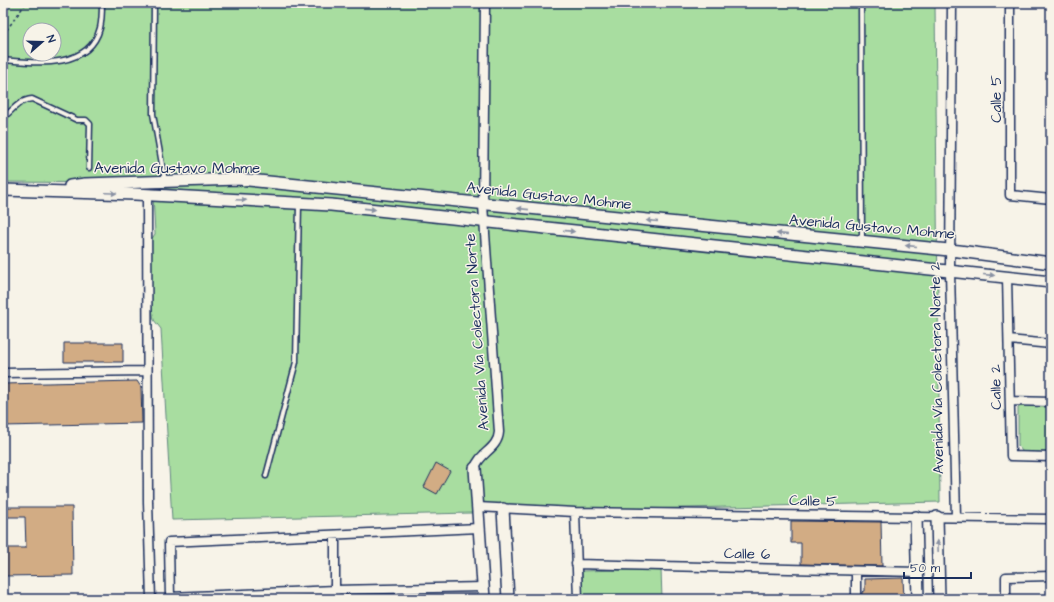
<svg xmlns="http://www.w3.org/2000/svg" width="1054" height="602" viewBox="0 0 1054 602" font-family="'Architects Daughter',sans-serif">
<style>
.green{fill:#a8dda0;stroke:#62867f;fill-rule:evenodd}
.building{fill:#d2ac84;stroke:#1b2f5e}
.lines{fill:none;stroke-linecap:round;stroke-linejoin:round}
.lane-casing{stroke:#1b2f5e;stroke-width:7}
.street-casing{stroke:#1b2f5e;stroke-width:11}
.secondary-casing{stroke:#1b2f5e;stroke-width:14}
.path{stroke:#1b2f5e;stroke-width:1.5;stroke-dasharray:3 3;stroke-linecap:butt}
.lane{stroke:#f7f3e8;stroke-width:4}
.street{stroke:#f7f3e8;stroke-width:8}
.secondary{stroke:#f7f3e8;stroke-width:11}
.oneway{fill:#8991a3}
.labels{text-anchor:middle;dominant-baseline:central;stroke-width:3;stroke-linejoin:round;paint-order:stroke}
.street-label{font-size:15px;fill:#1b2f5e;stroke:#f7f3e8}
</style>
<rect width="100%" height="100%" fill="#f7f3e8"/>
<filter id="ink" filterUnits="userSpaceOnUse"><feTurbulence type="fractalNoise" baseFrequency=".025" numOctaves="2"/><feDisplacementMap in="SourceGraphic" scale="8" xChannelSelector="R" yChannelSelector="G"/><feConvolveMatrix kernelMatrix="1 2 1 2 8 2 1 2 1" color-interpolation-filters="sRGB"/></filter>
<g filter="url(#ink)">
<path class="green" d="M3 3H935L940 502 172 520 161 329 154 320 149 294V243L155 234 153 193 141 183 3 182ZM30 30H54V54H30Z
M1022 405 1051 407V452H1023L1018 446V408Z
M661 569 662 599H582V571Z"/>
<path class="building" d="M64 343H123V362H64Z
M137 381 141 387 142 423 3 426V384Z
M436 463 450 471 437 494 424 487Z
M3 507H72L73 575 3 576V548H26L25 517H3Z
M791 521 881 522 882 566 801 564V543H791Z
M903 578 904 599H862V592L865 591V579Z"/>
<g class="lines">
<g class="lane-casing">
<path id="lane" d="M154 3 153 114 165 181
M861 3 862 241
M3 60C35 63 89 70 100 28 102 20 102 11 102 3
M3 118C13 110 19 100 32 99L77 120H86L90 124 89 168
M266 476 296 362 299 204"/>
</g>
<g class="street-casing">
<path id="street" d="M952 3 950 272 956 517
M1010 3V195L1051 199
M147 195 148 502 151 599
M1007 277 1011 456 1051 457
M1009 340 1051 344
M3 373 147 371
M1010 401 1051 402
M475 468C479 453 498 449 499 432L483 205 485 3
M478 507 575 512 1051 519
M575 512 578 599
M576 564 918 572
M856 571V599
M170 597 335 590 483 587
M170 599 169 542 479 528
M335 599V535
M1006 599V577L1051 576"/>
</g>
<g class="secondary-casing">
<path id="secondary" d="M70 186 85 184 238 179 959 251 1051 263
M3 190 135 194 331 205 1051 282
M475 468 484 599
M503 509 508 599
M916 517 918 599
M937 517 939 599"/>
</g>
<path class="path" d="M3 35 26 3"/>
<use href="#lane" class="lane"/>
<use href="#street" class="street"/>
<use href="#secondary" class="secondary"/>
</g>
<defs><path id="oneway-solid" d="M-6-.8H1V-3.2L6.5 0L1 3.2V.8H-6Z"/></defs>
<g class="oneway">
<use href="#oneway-solid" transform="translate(111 193) rotate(3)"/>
<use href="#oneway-solid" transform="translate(241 200) rotate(3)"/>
<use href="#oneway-solid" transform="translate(370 209) rotate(6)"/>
<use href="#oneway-solid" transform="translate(523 209) rotate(-174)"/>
<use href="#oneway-solid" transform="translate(652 221) rotate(-175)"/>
<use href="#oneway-solid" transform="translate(569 231) rotate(6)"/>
<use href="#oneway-solid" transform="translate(782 234) rotate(-175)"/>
<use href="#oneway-solid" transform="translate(911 246) rotate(-175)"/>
<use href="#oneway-solid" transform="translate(989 275) rotate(5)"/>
<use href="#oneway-solid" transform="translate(938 546) rotate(-92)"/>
</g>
</g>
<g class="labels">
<g class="street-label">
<text transform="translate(996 99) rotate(-90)">Calle 5</text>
<text x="177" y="168">Avenida Gustavo Mohme</text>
<text transform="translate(549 196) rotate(6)">Avenida Gustavo Mohme</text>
<text transform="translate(872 227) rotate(5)">Avenida Gustavo Mohme</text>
<text transform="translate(477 332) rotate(-94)">Avenida Vía Colectora Norte</text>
<text transform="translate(937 368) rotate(-91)">Avenida Vía Colectora Norte 2</text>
<text transform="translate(996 387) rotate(-91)">Calle 2</text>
<text transform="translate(813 501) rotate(1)">Calle 5</text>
<text transform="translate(747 554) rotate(1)">Calle 6</text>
</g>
</g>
<rect width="1054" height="602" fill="none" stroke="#f7f3e8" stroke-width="16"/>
<rect x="8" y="8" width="1038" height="586" fill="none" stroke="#1b2f5e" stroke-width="1.5" filter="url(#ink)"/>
<g transform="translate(42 42) rotate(70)"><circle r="19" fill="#f7f3e8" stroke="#9fa5b1"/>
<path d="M0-3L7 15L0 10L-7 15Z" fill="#1b2f5e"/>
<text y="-6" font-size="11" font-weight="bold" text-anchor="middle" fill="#1b2f5e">N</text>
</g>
<path d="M904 572v6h67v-6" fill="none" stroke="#1b2f5e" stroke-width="2"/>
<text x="910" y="572" font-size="12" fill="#1b2f5e" stroke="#f7f3e8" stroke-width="3" paint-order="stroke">50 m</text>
</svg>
